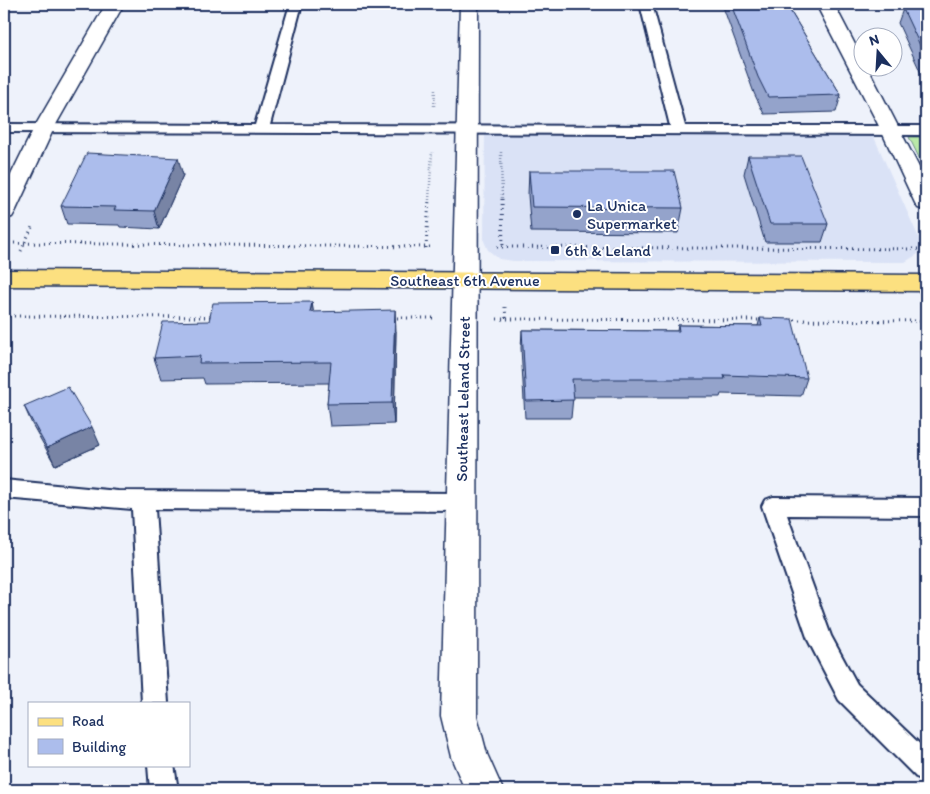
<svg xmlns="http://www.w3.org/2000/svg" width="930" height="794" viewBox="0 0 930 794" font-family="Itim,sans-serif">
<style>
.built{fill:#dae2f6}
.green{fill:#b9e9a8;stroke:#6a8c83}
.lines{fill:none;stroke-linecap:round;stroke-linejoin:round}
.service-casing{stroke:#1b2f5e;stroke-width:4}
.minor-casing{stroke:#1b2f5e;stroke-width:3}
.primary-casing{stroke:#1b2f5e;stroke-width:3}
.path-far1{stroke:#1b2f5e;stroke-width:2.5;stroke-dasharray:0.5 2.5;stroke-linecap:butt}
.path{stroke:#1b2f5e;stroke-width:3;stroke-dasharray:1 4;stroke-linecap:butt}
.service{fill:#fff;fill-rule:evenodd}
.minor{fill:#fff;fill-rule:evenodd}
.primary{fill:#fce080;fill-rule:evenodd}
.wall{fill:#94a3cb;stroke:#1b2f5e}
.shaded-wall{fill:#7884a5;stroke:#1b2f5e}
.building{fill:#acbdec;stroke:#1b2f5e}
.poi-dot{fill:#1b2f5e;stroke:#fff;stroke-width:2}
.labels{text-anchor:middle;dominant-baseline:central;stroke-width:4;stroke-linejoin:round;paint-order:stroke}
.poi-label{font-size:16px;fill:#1b2f5e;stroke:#fff;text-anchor:start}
.street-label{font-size:16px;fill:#1b2f5e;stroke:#fff}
</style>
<rect width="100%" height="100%" fill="#eef2fb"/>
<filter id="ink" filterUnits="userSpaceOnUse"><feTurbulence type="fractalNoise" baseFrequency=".02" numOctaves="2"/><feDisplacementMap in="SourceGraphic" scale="10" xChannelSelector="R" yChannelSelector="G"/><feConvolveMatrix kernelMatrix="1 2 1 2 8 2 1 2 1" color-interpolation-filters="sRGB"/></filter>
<g filter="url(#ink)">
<path class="built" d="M485 127 870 128 922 245 918 254 905 262 514 261 499 259 488 250 484 241Z"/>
<path class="green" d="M909 137H926V172Z"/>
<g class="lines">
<g class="service-casing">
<path id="service" d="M290 4H302L270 125 670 126 640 4H652L685 126H926V135L4 132V124L255 125Z
M4 480 118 491 462 493 470 496 473 502 470 508 462 511 155 509 168 703H142L132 509 4 498Z
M773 497 926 498V516L787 515 831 636 857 684 926 750V781L916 777 839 700 808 640 762 506 765 500Z
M148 765H174L178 790H150Z"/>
</g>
<g class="minor-casing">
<path id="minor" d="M106 4H124L54 128 15 212 12 217 4 219V189L34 128Z
M460 4H478L477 716 487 754 503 790H465L451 757 441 716Z
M816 4H834L862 58V68H868L926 181V210L918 208 915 203 881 130Z"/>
</g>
<g class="primary-casing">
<path id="primary" d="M4 270 926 275V291L4 286Z"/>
</g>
<path class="path-far1" d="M434 106 435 90
M501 152 502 200
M429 200 432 152"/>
<path class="path" d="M502 199 503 248
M4 243 433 247
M497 247 926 249
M426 248 429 199
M21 251 33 225
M505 307 506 319
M4 316 213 317
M392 318H433
M497 319 763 320
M789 320 926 321"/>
<use href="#service" class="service"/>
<use href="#minor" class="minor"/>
<use href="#primary" class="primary"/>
</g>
<path class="wall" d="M722 4H786L841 95 836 112 764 114 754 93Z
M903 9H926V84L898 23Z
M748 156 828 224 822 242H765L744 174Z
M529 171 683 208 678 233 531 232 528 195Z
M183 175 159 229 120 227 119 225 67 224 61 206Z
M312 302 313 312 396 331 394 424 330 426 327 404 329 383 205 384 203 378 161 379 154 358 209 321Z
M760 318 807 378 801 396 721 394 720 397H573L571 418H525L521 348 522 330 677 331 678 325 758 326Z
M24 406 100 445 55 465 32 424Z"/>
<path class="shaded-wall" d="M178 158 183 175 159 229 154 211Z
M312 302 315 323 310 312Z
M395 310 396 331 394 424 392 403Z
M92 427 100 445 55 465 47 448Z"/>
<path class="building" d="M731 4H786L841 95 768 97 758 77Z
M903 9H926V58Z
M87 153 178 158 154 211 114 210 116 207 61 206Z
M748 156H801L828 224H770Z
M529 171H674L683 208 532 207Z
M312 302 310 312 395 310 392 403 327 404 331 362 199 363 200 356 154 358 163 322 209 321 213 303Z
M760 318 792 319 807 378 724 375 725 379H572L574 400 526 401 522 330 679 331 678 325 762 326Z
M68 387 92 427 47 448 24 406Z"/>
</g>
<g class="poi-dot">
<circle cx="577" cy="214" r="5"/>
<rect x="550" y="245" width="10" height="10" rx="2.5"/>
</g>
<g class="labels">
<g class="poi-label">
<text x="587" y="205">La Unica<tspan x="587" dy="18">Supermarket</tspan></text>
<text x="565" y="250">6th &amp; Leland</text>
</g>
<g class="street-label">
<text x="465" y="280">Southeast 6th Avenue</text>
<text transform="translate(463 399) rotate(-89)">Southeast Leland Street</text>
</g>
</g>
<rect width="930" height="794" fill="none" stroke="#fff" stroke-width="20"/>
<rect x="10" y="10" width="910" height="774" fill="none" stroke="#1b2f5e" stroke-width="2" filter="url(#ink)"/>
<rect x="28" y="702" width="162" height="65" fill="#ffffff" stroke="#a4acbf"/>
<rect x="38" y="718" width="25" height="8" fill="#fce080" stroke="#a4acbf"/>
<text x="72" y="726" font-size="15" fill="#1b2f5e">Road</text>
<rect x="38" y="739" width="25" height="15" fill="#acbdec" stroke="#a4acbf"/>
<text x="72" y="752" font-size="15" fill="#1b2f5e">Building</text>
<g transform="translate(878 52) rotate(342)"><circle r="24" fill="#ffffff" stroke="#a4acbf"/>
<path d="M0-4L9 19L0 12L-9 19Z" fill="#1b2f5e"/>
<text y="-8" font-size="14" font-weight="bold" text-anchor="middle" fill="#1b2f5e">N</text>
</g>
</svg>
